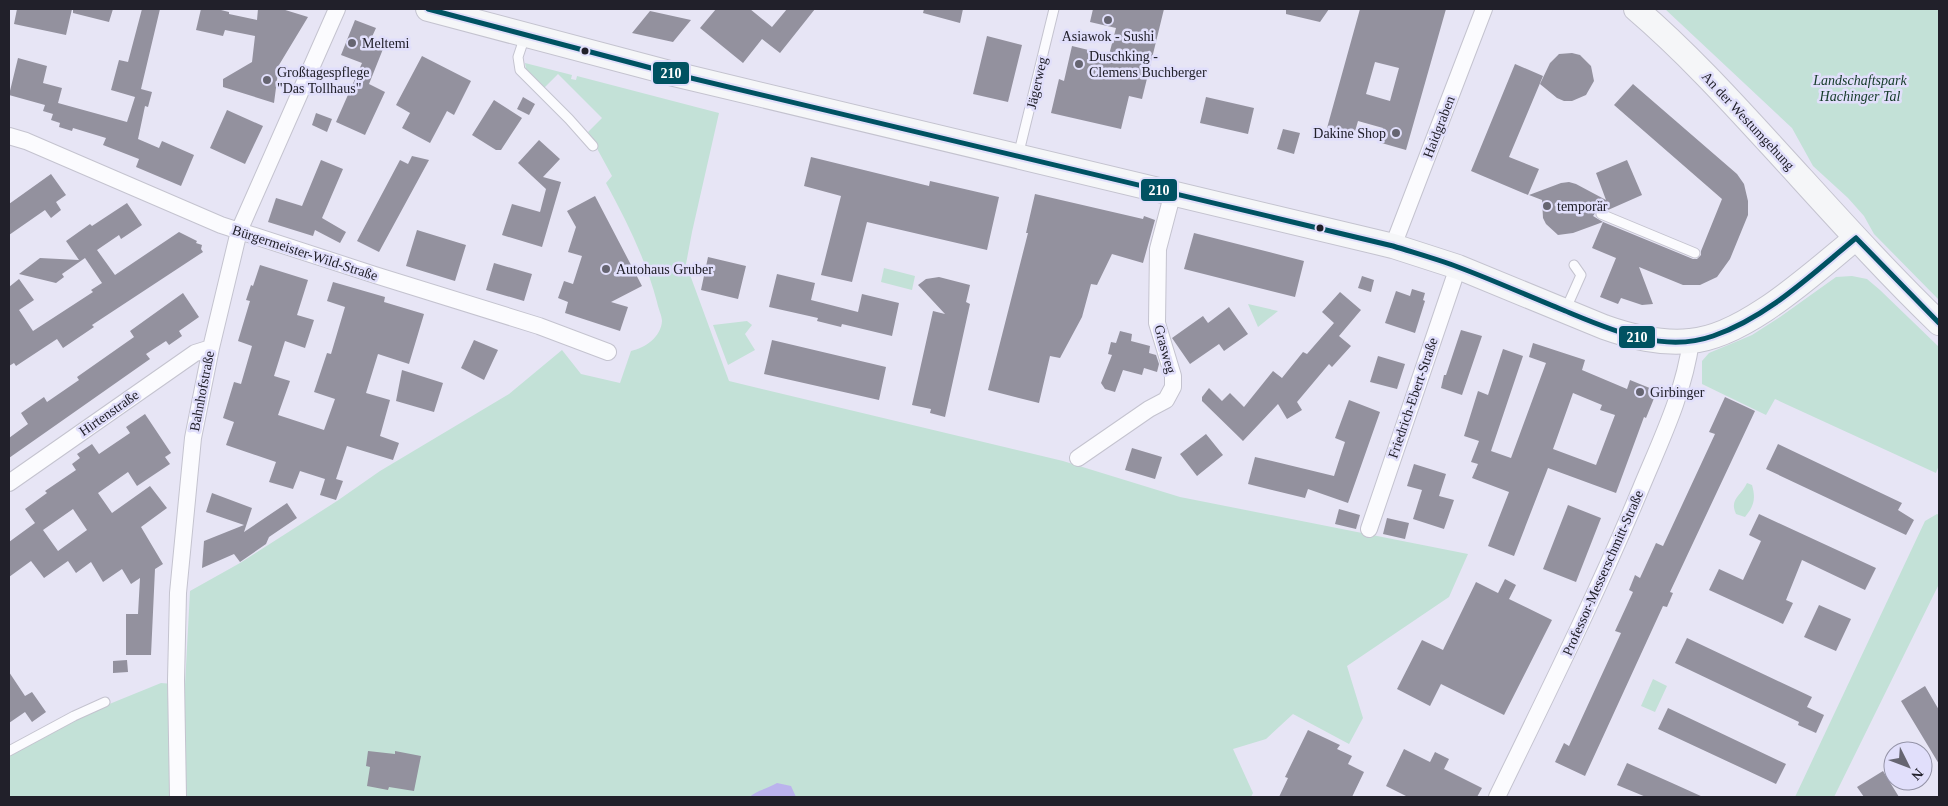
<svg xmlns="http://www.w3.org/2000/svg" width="1948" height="806" viewBox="0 0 1948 806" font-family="'Times New Roman',serif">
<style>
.green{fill:#c3e1d7}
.water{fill:#bbb3ed}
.building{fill:#93919e;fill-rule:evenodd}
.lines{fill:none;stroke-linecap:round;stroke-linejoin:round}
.lane-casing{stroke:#c4c3cf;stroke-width:11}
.street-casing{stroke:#c4c3cf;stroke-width:18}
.secondary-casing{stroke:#c4c3cf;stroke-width:26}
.lane{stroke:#fbfbfe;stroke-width:9}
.street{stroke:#fbfbfe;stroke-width:16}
.secondary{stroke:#f5f6f8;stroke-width:24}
.bus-1-casing{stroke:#e1dffb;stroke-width:9}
.bus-1{stroke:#005262;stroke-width:5}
.poi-dot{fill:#666571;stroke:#e1dffb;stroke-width:2}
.bus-dot{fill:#21202a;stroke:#e1dffb;stroke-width:2}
.labels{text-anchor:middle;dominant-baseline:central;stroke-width:5;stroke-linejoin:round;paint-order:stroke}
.poi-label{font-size:14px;fill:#21202a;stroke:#e1dffb;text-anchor:start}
.park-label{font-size:14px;font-style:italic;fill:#133927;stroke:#e1dffb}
.street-label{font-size:14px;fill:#21202a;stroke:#e1dffb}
.line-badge{stroke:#e1dffb;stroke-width:2}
.badge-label{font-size:14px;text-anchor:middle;font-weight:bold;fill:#fff}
</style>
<rect width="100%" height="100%" fill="#e7e5f5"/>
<path class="green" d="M1665 9H1939V300L1874 234 1864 216 1848 198 1813 166 1792 128Z
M525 63 572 75 571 79 576 80 577 76 719 113 692 232 686 264 729 381 1063 461 1180 497 1468 554 1449 597 1347 666 1363 718 1349 744 1293 714 1266 739 1233 749 1253 793 1251 797H9V754L75 718 161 683 185 685 190 591 240 563 337 501 380 471 509 394 562 350 581 374 620 383 631 351C645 348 661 337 662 321 662 316 658 308 657 302 646 260 627 222 606 183L612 176 588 132 602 118 558 74 544 88 526 69Z
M884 268 915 276 912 290 881 282Z
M1852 276 1867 279 1880 290 1939 347V465L1936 473 1775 399 1766 415 1702 384V361L1709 353 1752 335 1780 317 1836 277Z
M1248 304 1278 311 1258 327Z
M747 321 752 325 745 334 755 350 728 365 713 325Z
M1747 483 1752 485C1756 499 1754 506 1745 517L1736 514C1729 499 1741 496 1747 483Z
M1937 514 1939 515V584L1834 797H1795L1925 521Z
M1653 679 1667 686 1655 712 1641 706Z"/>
<path class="water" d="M777 783 791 786 796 797H750C755 791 769 788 777 783Z"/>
<path class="building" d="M17 9H72L66 35 14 24Z
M73 9H113L109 22 73 13Z
M142 9H160L141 89 152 92 148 107 145 106 138 139 159 148 162 141 194 155 181 186 136 167 139 159 103 145 106 138 73 128 72 131 59 127 60 123 51 120 53 114 43 111 45 105 9 95 18 58 47 66 43 83 62 88 58 103 127 122 135 97 111 90 119 60 128 62Z
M201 9H217L229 12V14L257 20 258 9H282L308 17 279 65 274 103 223 87V79L252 62 255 36 225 30 223 36 196 30Z
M716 9H750L772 27 787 9H815L780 53 762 39 743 63 700 28Z
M924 9H963L960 23 923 13Z
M1093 9H1164L1142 99 1129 96 1121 129 1051 113 1059 79 1064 81 1072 46 1109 55 1116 28 1090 22Z
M1286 9H1329L1320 22 1286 14Z
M1360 9H1446L1406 150 1378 142 1383 128 1358 121 1354 135 1327 128ZM1375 62 1399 68 1390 101 1366 94Z
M650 11 691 20 673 42 632 33Z
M355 20 376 28 371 39 385 44 369 84 385 92 365 135 336 122 362 63 341 55Z
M987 36 1022 45 1008 102 973 94Z
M1572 53 1580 55 1591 66 1594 81 1586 95 1572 101H1564L1557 98 1540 84 1550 63 1559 54Z
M422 56 471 81 454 115 447 111 430 143 402 128 410 113 396 105Z
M1515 64 1543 76 1509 157 1539 169 1528 195 1471 171Z
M1633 84 1737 174 1744 184 1748 201V215L1730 259 1717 277 1700 285H1683L1639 267 1653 304 1642 305 1621 298 1618 304 1600 297 1616 258 1592 248 1603 222 1693 259H1697L1701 255V251L1722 199 1614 105Z
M523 97 535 104 529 115 517 109Z
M1206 97 1254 108 1248 134 1200 123Z
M494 100 522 118 501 150H496L472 135Z
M227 110 263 126 245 164 210 148Z
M316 113 332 119 327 132 312 125Z
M1283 129 1300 133 1294 154 1277 149Z
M539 140 560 159 543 177 561 182 542 247 502 235 512 204 540 212 546 189 518 163Z
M412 156 429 160 379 252 357 241 400 160 408 164Z
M811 157 929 186 930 181 999 197 987 250 867 222 852 282 821 275 841 196 804 186Z
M321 160 343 169 322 218 346 232 340 243 315 230 313 236 268 222 276 198 302 206Z
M1627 160 1642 195 1608 210 1601 208 1598 209 1593 216 1603 222 1573 233 1558 235 1546 224 1543 218 1542 200 1529 195 1561 183 1569 182 1576 184 1606 200 1596 173Z
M51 174 66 195 56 202 61 210 51 218 45 210 9 235V204Z
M1035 194 1143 219 1144 216 1155 220 1143 263 1112 254 1097 285 1091 284 1082 317 1060 358 1050 356 1039 403 988 390 1028 233H1026Z
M595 196 642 286 611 302 628 307 620 331 565 313 568 302 558 298 564 281 573 284 582 256 568 252 576 227 567 211Z
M127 203 142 225 121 239 119 235 97 250 115 275 179 232 197 241 196 243 202 245 201 249 203 252 92 325 94 327 63 348 57 339 16 366 14 363 9 366V287L19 279 34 300 19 310 33 331 93 292 91 290 102 283 85 258 62 274 64 277 56 283 19 274 40 258 79 260 66 241 90 224 92 226Z
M417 230 466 245 455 281 406 266Z
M1194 233 1304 261 1295 297 1184 269Z
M708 257 746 266 738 299 701 290Z
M494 263 532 274 524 301 486 290Z
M260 265 308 280 297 315 314 320 305 348 285 341 274 376 290 381 278 415 324 430 335 399 314 392 327 353 331 354 345 307 327 301 333 282 385 297 384 302 424 314 409 364 378 354 366 393 390 400 380 436 399 443 393 460 347 446 336 479 343 481 336 500 320 495 325 479 300 471 293 489 269 482 276 462 226 445 234 422 223 418 234 382 241 384 252 346 238 341 250 301 246 300 251 285 253 286Z
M777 274 815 283 811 300 858 312 862 294 899 303 892 336 842 324 841 327 817 321 818 318 769 307Z
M1362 276 1374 280 1371 292 1358 288Z
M939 277 970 285 966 302 970 304 945 417 930 413 931 409 912 405 933 311 945 314 918 285 926 279Z
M1412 289 1425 293 1423 300 1425 301 1415 333 1385 323 1396 291 1410 296Z
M1340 292 1361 310 1339 336 1351 346 1332 367 1329 364 1297 402 1302 410 1287 419 1278 404 1243 441 1202 401V397L1209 388 1222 401 1230 393 1244 407 1273 371 1282 378 1303 352 1307 354 1334 323 1322 312Z
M183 293 199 317 179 331 182 336 169 345 166 341 146 354 150 359 9 458V438L28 424 21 413 44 397 47 402 79 380 77 377 134 337 130 331Z
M1229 307 1248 334 1224 351 1219 344 1190 364 1172 338 1203 316 1208 323Z
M1461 330 1482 336 1462 395 1441 388 1444 375H1446Z
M1120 331 1132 334 1131 341 1150 346 1149 353 1156 355 1159 364 1157 372 1144 368 1142 375 1123 370 1115 392 1105 389 1101 383 1112 355 1108 354 1111 342 1116 343Z
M474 340 498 350 484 380 461 368Z
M772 340 886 367 879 400 764 374Z
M1533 343 1585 360 1582 370 1627 389 1630 380 1657 391 1646 418 1644 417 1616 493 1548 468 1514 556 1488 546 1509 492 1472 478 1478 464 1471 462 1479 441 1464 436 1478 391 1488 395 1503 349 1523 356 1491 451 1511 458 1546 363 1529 357ZM1573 393 1602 405 1600 410 1615 415 1596 465 1553 449Z
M1378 356 1405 364 1397 389 1370 382Z
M402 370 443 383 434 412 396 401Z
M1725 397 1755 411 1670 592 1673 593 1667 607 1663 606 1585 776 1555 762 1564 743 1569 746 1621 633 1615 631 1633 592 1629 590 1635 575 1640 578 1656 543 1663 546 1715 434 1709 432Z
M1349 400 1380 412 1348 503 1308 489 1305 498 1248 484 1255 457 1334 476 1345 442 1335 438Z
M145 414 171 453 165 457 170 464 137 486 128 472 98 493 112 513 150 486 167 508 141 527 163 564 155 569 151 655H126V614H138L140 578 131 584 122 569 103 582 91 562 76 573 68 561 44 578 31 561 9 577V542L35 523 25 509 47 493 45 491 76 470 72 464 80 458 77 454 92 444 99 454 130 433 126 427ZM73 509 87 530 58 551 43 530Z
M1206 434 1223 455 1197 476 1180 454Z
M1778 444 1902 503 1898 510 1914 520 1906 535 1766 469Z
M1132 448 1162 457 1155 479 1125 470Z
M1414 464 1446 474 1439 496 1454 500 1444 529 1413 519 1422 490 1407 486Z
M212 493 252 508 244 532 287 503 297 518 269 537 266 544 240 562 234 554 202 568 204 541 244 525 206 512Z
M1568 505 1601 518 1576 582 1543 569Z
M1339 509 1360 515 1356 529 1335 524Z
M1759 514 1876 568 1865 590 1802 560 1786 600 1793 603 1783 624 1709 590 1719 569 1743 580 1761 541 1749 535Z
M1387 518 1409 523 1405 539 1383 534Z
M1505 579 1516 585 1509 599 1552 620 1504 715 1441 684 1430 706 1397 689 1422 640 1443 650 1476 582 1498 593Z
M1819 605 1851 619 1836 651 1804 637Z
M1687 638 1812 697 1807 707 1824 715 1816 733 1798 725 1799 722 1675 663Z
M127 660 128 672 113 673V661Z
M9 672 25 696 32 692 46 712 32 722 25 712 9 723Z
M1925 686 1939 710V764L1901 701Z
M1668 708 1786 764 1776 784 1658 729Z
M1308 730 1340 745 1337 749 1352 756 1348 764 1364 772 1352 797H1279L1288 778 1285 777Z
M1404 749 1430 762 1435 752 1449 759 1444 769 1482 788 1477 797H1408L1386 786Z
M368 751 395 754V751L421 756 414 791 389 787 388 790 367 786 370 767 366 766Z
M1627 763 1672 783 1703 797H1646L1617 785Z
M1883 771 1899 797H1864L1857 787Z"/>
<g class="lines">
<g class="lane-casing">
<path id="lane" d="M525 36 518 57 520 70 569 119 593 146
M1018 156 1054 9
M1601 214 1695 253
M1565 311 1581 275 1574 265
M9 751 74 716 105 702"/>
</g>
<g class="street-casing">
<path id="street" d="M9 136 26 141 221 225 375 275 539 326 608 352
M1393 246 1484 9
M1078 458 1149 409 1166 400 1173 387V376L1157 323 1158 249 1173 192
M9 483 195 353 211 348
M1369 529 1458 267
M178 797 176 680 178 593 193 438 211 348 239 231 337 9
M1497 797C1547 694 1597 594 1641 488 1661 440 1684 393 1691 341"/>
</g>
<g class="secondary-casing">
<path id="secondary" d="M428 9 670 73 1393 246 1458 267 1604 327C1632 337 1660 344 1690 341 1745 337 1814 272 1856 238
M1636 9C1685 51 1729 99 1772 146 1827 206 1881 267 1939 323"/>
</g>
<use href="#lane" class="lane"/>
<use href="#street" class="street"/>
<use href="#secondary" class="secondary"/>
<g class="bus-1-casing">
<path id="bus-1" d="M428 9 670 73 1393 246C1415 253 1437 259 1458 267 1493 280 1528 296 1563 310 1609 329 1662 354 1713 336 1768 317 1812 274 1856 238
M1856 238 1939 323"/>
</g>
<use href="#bus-1" class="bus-1"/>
</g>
<g class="poi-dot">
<circle cx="1108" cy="20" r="5"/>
<circle cx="352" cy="43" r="5"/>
<circle cx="1079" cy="64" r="5"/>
<circle cx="267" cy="80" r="5"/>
<circle cx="1396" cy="133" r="5"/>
<circle cx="1547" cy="206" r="5"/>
<circle cx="606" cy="269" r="5"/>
<circle cx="1640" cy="392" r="5"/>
</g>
<g class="bus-dot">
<circle cx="585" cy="51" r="4.5"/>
<circle cx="1320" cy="228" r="4.5"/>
</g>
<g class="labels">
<g class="poi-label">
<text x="1108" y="36" text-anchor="middle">Asiawok - Sushi</text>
<text x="362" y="43">Meltemi</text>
<text x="1089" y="56">Duschking -<tspan x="1089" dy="16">Clemens Buchberger</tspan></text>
<text x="277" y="72">Großtagespflege<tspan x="277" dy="16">"Das Tollhaus"</tspan></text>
<text x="1386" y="133" text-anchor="end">Dakine Shop</text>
<text x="1557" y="206">temporär</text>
<text x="616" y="269">Autohaus Gruber</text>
<text x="1650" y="392">Girbinger</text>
</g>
<g class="park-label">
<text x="1860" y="80">Landschaftspark<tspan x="1860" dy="16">Hachinger Tal</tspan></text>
</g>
<g class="street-label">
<text transform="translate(1037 83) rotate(-77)">Jägerweg</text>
<text transform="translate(1748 121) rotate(47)">An der Westumgehung</text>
<text transform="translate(1439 127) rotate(-69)">Haidgraben</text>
<text transform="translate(305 253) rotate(18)">Bürgermeister-Wild-Straße</text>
<text transform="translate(1165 349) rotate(75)">Grasweg</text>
<text transform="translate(202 391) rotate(-79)">Bahnhofstraße</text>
<text transform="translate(1413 398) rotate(-71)">Friedrich-Ebert-Straße</text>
<text transform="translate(109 413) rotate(-35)">Hirtenstraße</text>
<text transform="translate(1603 573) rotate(-66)">Professor-Messerschmitt-Straße</text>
</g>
</g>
<g class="line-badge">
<rect x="652" y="61" width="38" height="24" rx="5" fill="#005262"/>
<rect x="1140" y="178" width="38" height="24" rx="5" fill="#005262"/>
<rect x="1618" y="325" width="38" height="24" rx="5" fill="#005262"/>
</g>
<g class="badge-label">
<text x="671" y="78">210</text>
<text x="1159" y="195">210</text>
<text x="1637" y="342">210</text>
</g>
<rect width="1948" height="806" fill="none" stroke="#21202a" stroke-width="20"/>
<g transform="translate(1908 766) rotate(132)"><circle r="24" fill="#e1dffb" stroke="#9493a7"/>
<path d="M0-4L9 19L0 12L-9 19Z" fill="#666571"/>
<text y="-8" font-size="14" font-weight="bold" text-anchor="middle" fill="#21202a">N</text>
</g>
</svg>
